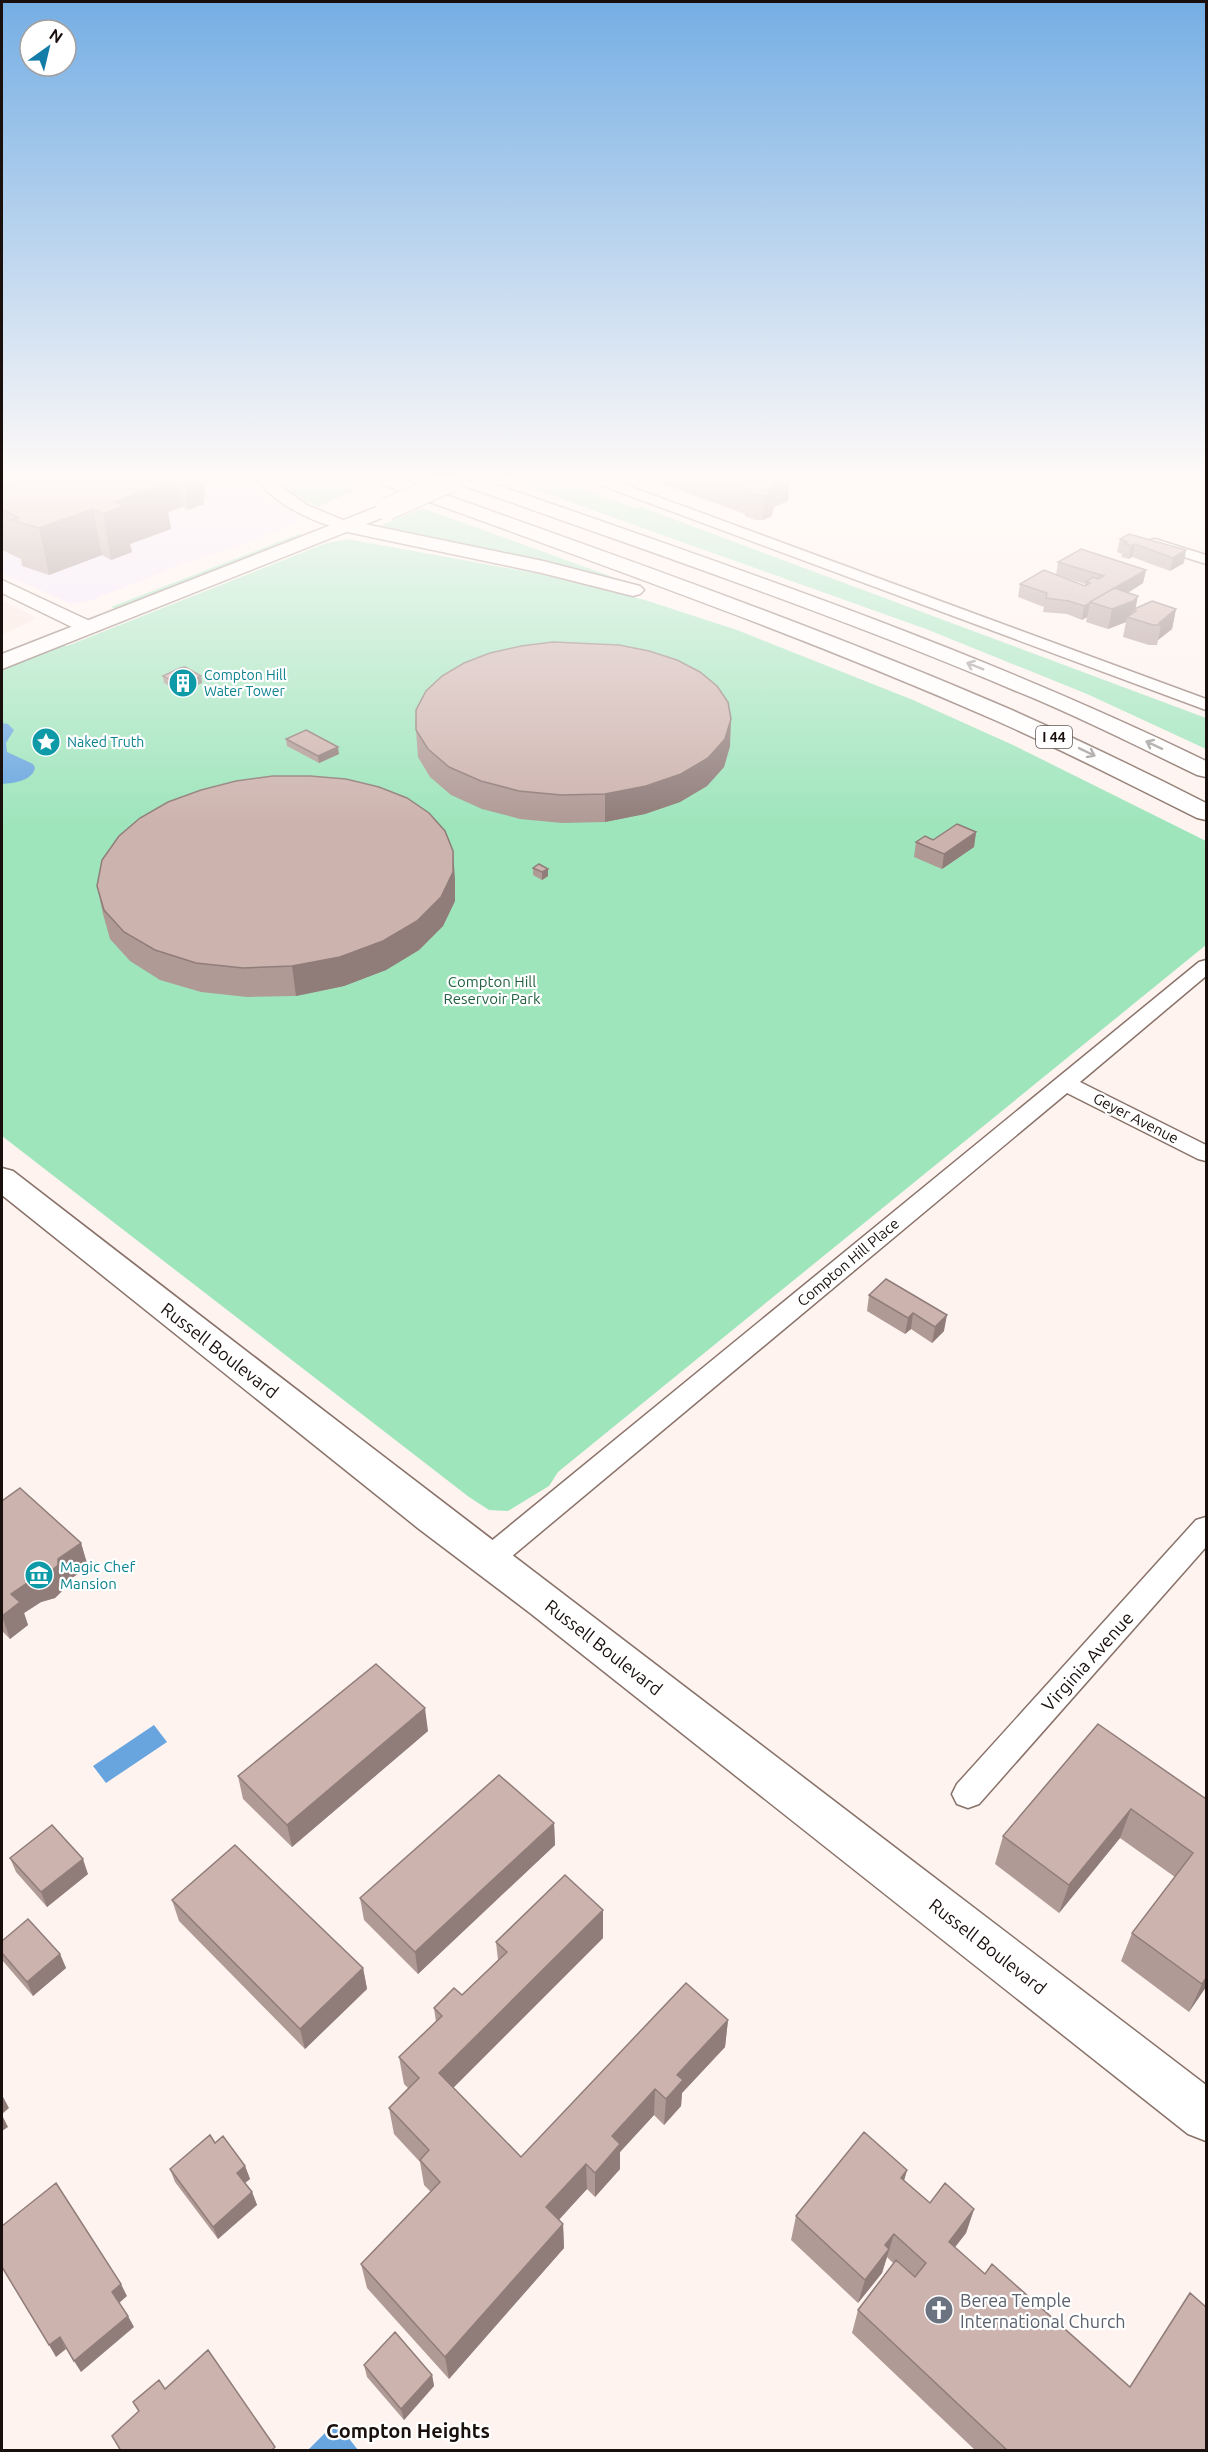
<svg xmlns="http://www.w3.org/2000/svg" width="1208" height="2452" viewBox="0 0 1208 2452" font-family="Ubuntu,sans-serif">
<style>
.built{fill:#fbe6de}
.education{fill:#f1e7fc}
.green{fill:#9ee5bc}
.water{fill:#68a5df}
.lines{fill:none;stroke-linecap:round;stroke-linejoin:round}
.minor-casing{stroke:#897269;stroke-width:3}
.tertiary-casing{stroke:#897269;stroke-width:3}
.secondary-casing{stroke:#897269;stroke-width:3}
.primary-casing{stroke:#897269;stroke-width:3}
.motorway-casing{stroke:#897269;stroke-width:3}
.minor{fill:#fff;fill-rule:evenodd}
.tertiary{fill:#fff;fill-rule:evenodd}
.secondary{fill:#fff;fill-rule:evenodd}
.primary{fill:#fff;fill-rule:evenodd}
.motorway{fill:#fff;fill-rule:evenodd}
.primary-bridge-casing{stroke:#897269;stroke-width:24;stroke-linecap:butt}
.primary-bridge{stroke:#fff;stroke-width:22}
.wall{fill:#b09a96}
.shaded-wall{fill:#907d7a}
.building{fill:#cdb3ae;stroke:#907d7a;stroke-width:1.5}
.oneway{stroke:#a39f9e}
.labels{text-anchor:middle;dominant-baseline:central;stroke-width:4.5;stroke-linejoin:round;paint-order:stroke}
.far-culture-label{font-size:14px;fill:#0d838f;stroke:#fff;text-anchor:start}
.shield{fill:#fff;stroke:#5e5856;stroke-width:1.5}
.shield-label{font-size:14px;font-weight:bold;fill:#19100d}
.park-label{font-size:15px;fill:#256243;stroke:#fff}
.street-label{font-size:15px;fill:#19100d;stroke:#fff}
.culture-label{font-size:15px;fill:#0d838f;stroke:#fff;text-anchor:start}
.near-street-label{font-size:18px;fill:#19100d;stroke:#fff}
.near-worship-label{font-size:18px;fill:#5b616d;stroke:#fff;text-anchor:start}
.near-neighbourhood-label{font-size:20px;font-weight:bold;fill:#19100d;stroke:#fff}
</style>
<rect width="100%" height="100%" fill="#fef3ef"/>
<path class="built" d="M2 600 33 616 36 619 2 635Z"/>
<path class="education" d="M2 481H249L266 498 295 514 298 520 290 526 235 547 188 562 89 601 71 604 2 573Z"/>
<path class="green" d="M279 481H349L356 483 352 486 360 488 317 507 292 493Z
M511 481H561L637 509 641 507 1206 718V749L1087 694 926 629Z
M422 508 621 580 616 581 372 529Z
M299 534 303 536 116 609 111 607Z
M347 539 541 574 645 600 737 630 913 700 1013 745 1206 841V945L558 1472 549 1486 508 1511 489 1510 469 1497 2 1136V669L57 646H67L324 544C332 541 339 542 347 539Z"/>
<path class="water" d="M2 723 8 724 14 730 6 743 7 752 33 764 35 768C32 781 14 783 2 784Z
M154 1725 167 1742 106 1783 93 1766Z
M336 2422 358 2450H308Z"/>
<g class="lines">
<g class="minor-casing">
<path id="minor" d="M258 481H273L307 505 350 523 352 526 345 530C315 523 277 506 258 481Z
M596 481H615L1206 699V710L598 484Z
M1155 539 1206 555V564L1150 546 1148 543 1150 540Z
M1206 960V976L1080 1082 1206 1145V1161L1198 1159 1067 1093 499 1567 489 1571 479 1567 475 1559 479 1551 1199 962Z
M1206 1517V1547L979 1804 968 1808 957 1804 952 1794 957 1784 1196 1520Z"/>
</g>
<g class="tertiary-casing">
<path id="tertiary" d="M2 580 94 623 97 627 94 631H80L2 593Z"/>
</g>
<g class="secondary-casing">
<path id="secondary" d="M2 1168 13 1171C409 1478 809 1781 1206 2085V2141L1188 2134 530 1613 419 1529 2 1195Z"/>
</g>
<g class="primary-casing">
<path id="primary" d="M387 503 394 505 397 509 394 513 2 669V654Z"/>
</g>
<g class="motorway-casing">
<path id="motorway" d="M380 481H407C611 554 815 625 1014 711 1079 740 1143 771 1206 803V820L1197 818C1131 785 1065 751 997 721 796 633 589 560 383 485Z
M459 481H486C730 566 974 648 1206 761V777L1197 775C1137 746 1078 716 1016 691 834 614 648 551 462 485Z
M345 520 543 561 640 586 644 590 640 594 633 596 542 573 338 530 335 526 338 522Z"/>
</g>
<use href="#minor" class="minor"/>
<use href="#tertiary" class="tertiary"/>
<use href="#secondary" class="secondary"/>
<use href="#primary" class="primary"/>
<use href="#motorway" class="motorway"/>
<g class="primary-bridge-casing">
<path id="primary-bridge" d="M387 509 450 481"/>
</g>
<use href="#primary-bridge" class="primary-bridge"/>
</g>
<path class="wall" d="M2 481H203L205 498 203 499 204 504 188 510 182 507 168 512 171 529 130 544 132 552 111 560 102 555 49 575 22 566 21 559 2 550Z
M653 481H789L788 501 774 507V509L773 510 772 516 763 520H755L745 516V514Z
M1129 534 1184 563 1170 571 1132 557 1129 559 1121 557 1122 554 1117 552 1120 539Z
M1058 562 1146 570 1143 583 1128 593 1136 608 1176 609 1172 629 1158 640 1157 645H1149L1123 637 1126 622 1108 629 1086 622 1087 617 1082 620 1067 614 1043 612 1044 607 1018 597 1020 584 1085 586V584L1056 575Z
M163 676H201L202 683 180 692 164 683Z
M416 730 730 746 724 767 707 786 680 802 645 814 605 822 562 823 520 819 482 809 451 795 430 777 418 757Z
M286 739 339 754 319 763 287 746Z
M976 832 974 847 942 869 914 857 916 842Z
M533 868 548 869V876L542 880 533 875Z
M455 879V901L443 926 419 950 386 970 344 986 296 996 247 997 201 992 160 980 130 961 110 939 103 914 97 886Z
M886 1279 944 1331 932 1343 911 1329 905 1334 867 1311 869 1295Z
M2 1501 81 1543 88 1567 66 1582 65 1588 55 1598 41 1602 24 1613 28 1625 10 1639 2 1631Z
M1098 1724 1206 1799V1987L1189 2012 1121 1961 1132 1933 1175 1877 1120 1838 1059 1913 995 1864 1003 1836Z
M428 1731 292 1847 243 1799 238 1776Z
M554 1823 555 1845 418 1974 364 1920 360 1898Z
M10 1858 88 1874 47 1907 16 1872Z
M172 1900 363 1968 367 1989 305 2049 179 1921Z
M603 1910V1938L453 2088 521 2157 728 2020 725 2047 682 2093 681 2106 664 2125 654 2115 620 2152V2169L595 2197 587 2189 558 2220 563 2224 564 2248 449 2379 367 2288 361 2264 431 2192 424 2185 420 2162 394 2134 389 2108 408 2088 404 2084 399 2057 436 2022 434 2008 462 1995 498 1960 496 1942Z
M2 1941 60 1954 66 1968 33 1996 2 1960Z
M215 2143 245 2166 250 2179 245 2183 252 2192 257 2205 218 2239 175 2182 170 2169Z
M907 2170 904 2180 930 2203 974 2209 966 2233 955 2247 985 2274 1130 2387 1206 2451H976L852 2333 858 2310 894 2264 887 2257 882 2273 858 2303 791 2240 796 2216Z
M364 2365 432 2375 434 2386 404 2420 367 2377Z"/>
<path class="shaded-wall" d="M162 481H178L182 507 168 512 171 529 130 544 132 552 111 560 103 514 114 502 163 485Z
M184 481H203L205 498 203 499 204 504 188 510Z
M780 481H789L788 501 774 507V509L773 510 772 516 763 520 764 496 767 489 773 484Z
M93 509 102 555 49 575 39 528Z
M1135 544 1132 557 1129 559 1131 546Z
M1186 550 1184 563 1170 571 1173 558Z
M1146 570 1143 583 1104 607 1091 603Z
M1138 596 1135 611 1132 610 1131 618 1127 617 1126 622 1108 629 1112 609Z
M1090 603 1087 617 1082 620 1084 606Z
M1176 609 1172 629 1158 640 1161 625 1159 623Z
M201 676 202 683 180 692 179 685Z
M731 719 730 746 724 767 707 786 680 802 645 814 605 822V794Z
M338 747 339 754 319 763 318 756Z
M976 832 974 847 942 869 944 854Z
M453 851 455 879V901L443 926 419 950 386 970 344 986 296 996 292 966Z
M548 869V876L542 880V872Z
M913 1313 911 1329 905 1334 908 1318Z
M947 1315 944 1331 932 1343 935 1327Z
M81 1543 88 1567 66 1582 65 1588 55 1598 41 1602 24 1613 28 1625 10 1639 2 1616 11 1594Z
M425 1708 428 1731 292 1847 287 1825Z
M1131 1809 1120 1838 1059 1913 1069 1885Z
M554 1823 555 1845 418 1974 415 1952Z
M83 1859 88 1874 47 1907 41 1892Z
M603 1910V1938L442 2099 439 2073Z
M60 1954 66 1968 33 1996 27 1982Z
M363 1968 367 1989 305 2049 300 2029Z
M1206 1978V1987L1189 2012 1202 1984Z
M728 2020 725 2047 682 2093 681 2106 664 2125 666 2099 677 2075Z
M655 2089 654 2115 620 2152V2169L595 2197V2173L612 2136Z
M2 2095 9 2108 2 2114Z
M2 2115 8 2127 2 2131Z
M586 2164 587 2189 548 2232 546 2207Z
M245 2166 250 2179 241 2186 237 2173Z
M907 2170 900 2195 901 2178Z
M252 2192 257 2205 218 2239 213 2227Z
M974 2209 966 2233 941 2265 949 2242Z
M563 2224 564 2248 449 2379 445 2357Z
M894 2234 882 2273 858 2303 865 2280 885 2245Z
M121 2284 127 2296 118 2304 112 2292Z
M128 2316 134 2327 81 2372 74 2361Z
M60 2337 66 2349 56 2357 49 2345Z
M432 2375 434 2386 404 2420 401 2409Z"/>
<path class="building" d="M2 481H10L4 482 6 490 2 492Z
M10 481H155L164 484 114 502 124 506 103 514 93 509 39 528 12 520 19 518 2 509V492L15 487 4 482Z
M721 481H780L773 484 776 485 767 489 774 492 764 496 756 495 746 492 749 491Z
M1129 534 1186 550 1173 558 1135 544 1131 546 1124 543 1127 542 1120 539Z
M1081 549 1146 570 1090 602 1091 603 1084 606 1069 601 1046 598 1047 593 1020 584 1044 570 1085 586 1090 583 1086 582 1093 577 1098 579 1104 576 1058 562Z
M1114 588 1138 596 1133 601 1112 609 1090 602Z
M1152 601 1176 609 1159 623 1161 625H1153L1127 617 1136 611 1132 610Z
M553 642 619 645 649 651 677 660 700 672 717 686 728 702 731 719 725 739 708 758 681 774 646 786 605 794 561 795 519 791 481 781 449 767 428 749 416 730V710L426 691 442 676 464 663 490 653 521 646Z
M185 667 201 676 179 685 163 676 180 668Z
M306 730 338 747 318 756 286 739Z
M273 776H310L346 779 379 787 407 798 429 813 445 831 453 851V872L441 897 417 921 383 941 340 957 292 966 243 968 196 963 155 950 124 932 104 910 97 886 102 860 119 836 140 818 168 802 201 790 236 781Z
M957 824 976 832 944 854 916 842 925 836 933 840Z
M539 864 548 869 542 872 533 868Z
M886 1279 947 1315 935 1327 913 1313 908 1318 869 1295Z
M20 1488 81 1543 58 1559V1565L47 1575 33 1579 11 1594 20 1602 2 1616V1501Z
M376 1664 425 1708 287 1825 238 1776Z
M1098 1724 1206 1799V1978L1202 1984 1132 1933 1193 1853 1131 1809 1069 1885 1003 1836Z
M499 1775 554 1823 415 1952 360 1898Z
M52 1825 83 1859 41 1892 10 1858Z
M235 1845 363 1968 300 2029 172 1900Z
M565 1875 603 1910 439 2073 521 2157 686 1983 728 2020 677 2075 683 2080 666 2099 655 2089 612 2136 620 2144 595 2173 586 2164 546 2207 563 2224 445 2357 361 2264 440 2182 420 2160 429 2150 389 2108 419 2078 399 2057 442 2016 434 2008 454 1988 462 1995 507 1952 496 1942Z
M28 1919 60 1954 27 1982 2 1953V1941Z
M864 2132 907 2170 901 2178 930 2203 945 2183 974 2209 949 2242 985 2274 992 2264 1130 2387 1190 2293 1206 2307V2451H1008L858 2310 896 2260 915 2277 926 2263 894 2234 885 2245 889 2249 865 2280 796 2216Z
M210 2135 215 2143 223 2136 245 2166 237 2173 252 2192 213 2227 170 2169Z
M56 2183 121 2284 112 2292 128 2316 74 2361 60 2337 49 2345 2 2267V2226Z
M395 2332 432 2375 401 2409 364 2365Z
M208 2350 275 2447 271 2451H121L112 2436 139 2411 133 2402 159 2380 165 2389Z"/>
<defs><path id="oneway-shaft" d="M-6 0H5M1.5-3L5.5 0L1.5 3" fill="none" stroke-width="1.6" stroke-linecap="round" stroke-linejoin="round" transform="scale(1.5)"/></defs>
<g class="oneway">
<use href="#oneway-shaft" transform="translate(975 666) rotate(-158)"/>
<use href="#oneway-shaft" transform="translate(1154 745) rotate(-155)"/>
<use href="#oneway-shaft" transform="translate(1087 752) rotate(26)"/>
</g>
<linearGradient id="sky" x2="0" y2="1"><stop stop-color="#75aee4"/><stop offset="0.58" stop-color="#fffaf8"/><stop offset="1" stop-color="#fffaf8" stop-opacity="0"/></linearGradient>
<rect width="1208" height="824" fill="url(#sky)"/>
<defs>
<g id="building-disc" transform="scale(1.5)"><circle r="9.5" fill="#0f9aa8" stroke="#fff"/><path d="M-4-6H4V6H1V3H-1V6H-4ZM-2.5-4.3h1.7v1.8h-1.7ZM.8-4.3h1.7v1.8H.8ZM-2.5-1h1.7V.8h-1.7ZM.8-1h1.7V.8H.8Z" fill="#fff"/></g>
<g id="sight-disc" transform="scale(1.5)"><circle r="9.5" fill="#0f9aa8" stroke="#fff"/><path d="M0-6L1.8-2.2L6-1.7L2.9 1.2L3.7 5.4L0 3.3L-3.7 5.4L-2.9 1.2L-6-1.7L-1.8-2.2Z" fill="#fff"/></g>
<g id="museum-disc" transform="scale(1.5)"><circle r="9.5" fill="#0f9aa8" stroke="#fff"/><path d="M0-6L6-3V-2H-6V-3ZM-5-1h2V3h-2ZM-1-1h2V3h-2ZM3-1h2V3H3ZM-6 4H6V6H-6Z" fill="#fff"/></g>
<g id="church-disc" transform="scale(1.5)"><circle r="9.5" fill="#6b7280" stroke="#fff"/><path d="M-1.2-6h2.4v3.5h3.3v2.4h-3.3V6h-2.4V-.1h-3.3v-2.4h3.3Z" fill="#fff"/></g>
</defs>
<g fill-rule="evenodd">
<use href="#building-disc" x="183" y="683"/>
<use href="#sight-disc" x="46" y="742"/>
<use href="#museum-disc" x="39" y="1575"/>
<use href="#church-disc" x="939" y="2310"/>
</g>
<g class="labels">
<g class="far-culture-label">
<text x="204" y="675">Compton Hill<tspan x="204" dy="16">Water Tower</tspan></text>
<text x="67" y="742">Naked Truth</text>
</g>
<rect class="shield" x="1036" y="726" width="36" height="22" rx="4.5"/>
<g class="shield-label">
<text x="1054" y="737">I 44</text>
</g>
<g class="park-label">
<text x="492" y="981">Compton Hill<tspan x="492" dy="17">Reservoir Park</tspan></text>
</g>
<g class="street-label">
<text transform="translate(1136 1118) rotate(27)">Geyer Avenue</text>
<text transform="translate(848 1262) rotate(-40)">Compton Hill Place</text>
</g>
<g class="culture-label">
<text x="60" y="1566">Magic Chef<tspan x="60" dy="17">Mansion</tspan></text>
</g>
<g class="near-street-label">
<text transform="translate(220 1350) rotate(38)">Russell Boulevard</text>
<text transform="translate(604 1647) rotate(38)">Russell Boulevard</text>
<text transform="translate(1087 1661) rotate(-48)">Virginia Avenue</text>
<text transform="translate(988 1946) rotate(38)">Russell Boulevard</text>
</g>
<g class="near-worship-label">
<text x="960" y="2300">Berea Temple<tspan x="960" dy="21">International Church</tspan></text>
</g>
<g class="near-neighbourhood-label">
<text x="408" y="2430">Compton Heights</text>
</g>
</g>
<rect width="1208" height="2452" fill="none" stroke="#19100d" stroke-width="6"/>
<g transform="translate(48 48) rotate(34)"><circle r="28" fill="#ffffff" stroke="#a39f9e" stroke-width="1.5"/>
<path d="M0-4.5L10 22L0 15L-10 22Z" fill="#137da7"/>
<text y="-9" font-size="16" font-weight="bold" text-anchor="middle" fill="#19100d">N</text>
</g>
</svg>
